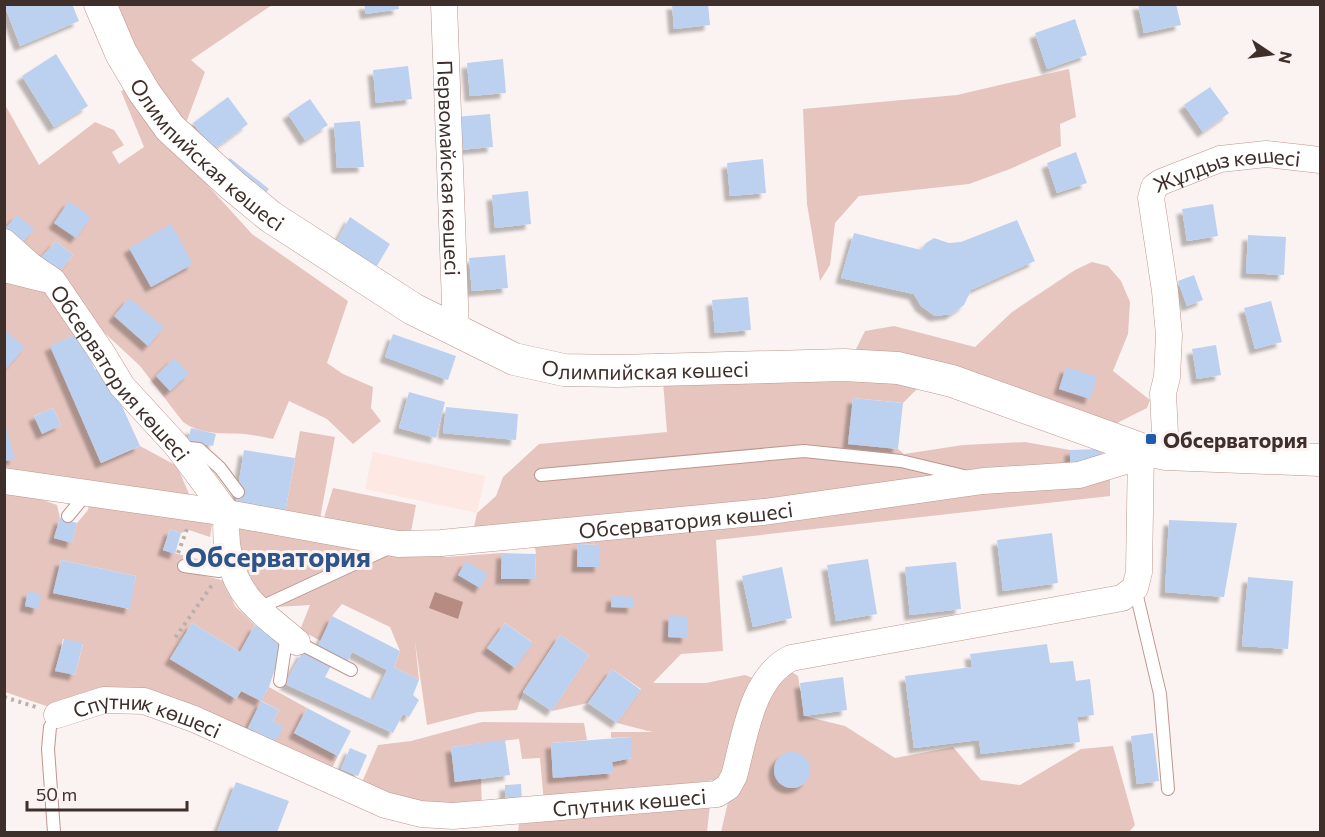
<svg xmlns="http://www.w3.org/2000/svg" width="1325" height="837" viewBox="0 0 1325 837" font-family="Commissioner,sans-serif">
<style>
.built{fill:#fde8e3}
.green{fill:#e6c5be;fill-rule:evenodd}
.water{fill:#b68b81}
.building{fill:#bcd1f0;filter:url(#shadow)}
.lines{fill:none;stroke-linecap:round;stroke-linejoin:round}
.service-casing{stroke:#be968e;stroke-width:14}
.minor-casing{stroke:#be968e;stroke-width:27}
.tertiary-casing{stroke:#be968e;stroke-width:33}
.path{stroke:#bab0ad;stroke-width:4;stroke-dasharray:3 4.5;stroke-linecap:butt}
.service{stroke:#fff;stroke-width:12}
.minor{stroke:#fff;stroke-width:26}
.tertiary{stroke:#fff;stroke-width:32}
.poi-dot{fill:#205cad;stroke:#fbf3f1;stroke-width:2}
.labels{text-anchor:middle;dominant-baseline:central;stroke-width:6;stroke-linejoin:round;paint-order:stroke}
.street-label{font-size:21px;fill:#3f2f2b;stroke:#fbf3f1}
.poi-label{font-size:21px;font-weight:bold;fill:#3f2f2b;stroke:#fbf3f1;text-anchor:start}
.district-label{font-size:27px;font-weight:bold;fill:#2d5389;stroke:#fbf3f1}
</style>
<defs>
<filter id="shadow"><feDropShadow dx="-5.5" dy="5.5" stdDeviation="1.5" flood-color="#0004"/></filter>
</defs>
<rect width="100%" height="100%" fill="#fbf3f1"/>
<path class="built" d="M373 452 485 476 477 513 365 489Z"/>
<path class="green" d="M106 5H272L191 60 205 72 183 131Z
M1069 69 1076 117 1060 124 1061 146 1010 169 969 184 859 196 835 223 830 265 820 281 807 204 803 109 957 95Z
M132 87 163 136 252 234 348 301 327 363 343 374 373 387 371 408 381 421 353 444 327 419 289 401 273 439C263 437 254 435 244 434 223 433 201 435 183 422L140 366 93 322 56 276 73 255 56 241 38 261 19 247 17 216 5 230 4 103 39 165 95 122 114 130 124 145 112 152 119 164 144 147 121 91Z
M1092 262 1108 266 1121 281 1130 302 1128 334 1113 371 1150 400 1147 408 1113 425 855 351 865 331 894 326 975 347 1012 312 1075 270Z
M5 273 38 281 79 333 51 346 101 463 140 446 177 466 193 503 5 476ZM53 408 61 425 42 433 34 416Z
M886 374 920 386 903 403 853 398 849 444 898 449 904 454 963 445 1025 442 1070 450V463L1110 475V496L716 540 723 651 681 654 653 683H706L745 675 758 680 722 779 544 804 540 758 522 759 519 739 451 747 455 781 481 778 482 808 453 810 360 787 378 745 411 741 482 722 584 723 587 740 551 743 553 777 613 773 612 762 632 758V737L611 738V732H652L617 723 641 689 612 669 588 703 552 711 589 655 560 635 523 692 517 710 478 712 427 725 415 641 419 680 394 667 400 651 390 627 342 604 332 616 321 641 300 630 310 605 259 608 238 561 233 519 421 554 447 557 502 553 501 579H535L536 554 532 527 472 536 477 513 496 496 503 477 539 444 667 432 663 381ZM578 544 600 545V567H577ZM505 623 532 642 515 668 487 648Z
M300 431 335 437 320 519 285 513Z
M333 488 416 505 410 537 322 524Z
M5 491 23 493 57 505 60 518 54 538 72 542 77 523 88 510 89 504 213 519 210 537 189 530 181 533 170 529 163 550 201 560 197 574 225 581 235 606 255 625 240 652 192 623 170 659 236 699 241 691 261 701 269 687 307 708 294 733 338 756 329 774 270 750 283 727 273 721 279 710 262 701 244 736 194 711 49 707 5 692ZM61 560 136 576 129 609 54 593ZM63 639 83 644 75 675 56 670Z
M779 664 798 676 804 716 845 726 895 758 953 747 981 780 1020 785 1081 749 1113 746 1135 825 1129 832H721L734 776Z
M710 805 707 832H518L519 824Z"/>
<path class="water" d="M435 592 463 602 458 619 429 608Z"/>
<path class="building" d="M4 4H72L79 21 20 46Z
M364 4H398L399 9 366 14Z
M672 4H708L710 25 674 29Z
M1138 4H1176L1181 25 1144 33Z
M1075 19 1087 55 1047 69 1035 33Z
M56 54 88 106 54 127 22 76Z
M503 59 506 93 470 96 467 63Z
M408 66 412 99 376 103 373 70Z
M1210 87 1229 113 1203 132 1184 105Z
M228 97 248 124 213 150 193 123Z
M310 99 328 125 305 140 288 114Z
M490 114 493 147 458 150 455 117Z
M360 121 364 167 337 168 334 123Z
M1076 152 1087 183 1057 193 1047 163Z
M230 158 269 189 259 201 220 171Z
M763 159 766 193 730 196 727 163Z
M528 191 531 224 495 228 492 195Z
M69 201 91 217 76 238 54 223Z
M1213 204 1218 236 1187 241 1182 209Z
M17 215 34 229 19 247 4 230Z
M350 217 390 244 372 274 332 250Z
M1017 220 1035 261 971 290 964 305 951 314 935 316 921 306 914 294 841 278 854 233 921 250 926 243 934 238 949 243 961 242Z
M171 224 193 264 151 287 129 248Z
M1248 235 1286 237 1284 275 1246 273Z
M56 241 73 255 56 276 38 261Z
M505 255 508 288 472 291 469 258Z
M1194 275 1203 300 1187 306 1178 281Z
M748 297 751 330 715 333 712 300Z
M129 298 164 327 148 346 114 316Z
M1271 301 1282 342 1255 349 1244 308Z
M4 330 25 347 4 371Z
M79 333 95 370 104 366 140 446 101 463 50 346Z
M393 334 456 356 448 380 385 357Z
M1216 345 1221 375 1197 379 1192 349Z
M174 358 189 373 170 391 156 376Z
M1066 367 1097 377 1090 399 1059 389Z
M409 392 445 402 436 438 399 428Z
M853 398 903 403 898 449 848 444Z
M446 407 518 414 516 440 443 433Z
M53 408 61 425 42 434 34 416Z
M4 420 15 459 4 461Z
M191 428 216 434 213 446 188 440Z
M1102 449V462L1070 463V450Z
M244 450 295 458 285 513 235 507Z
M60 518 77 523 72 543 54 538Z
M1169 520 1237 523 1224 597 1165 592Z
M170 529 181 533 175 554 163 550Z
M1052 533 1058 583 1003 591 997 540Z
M578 544 600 545V567H577Z
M502 553 536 554 535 579H501Z
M868 559 877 614 836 621 827 565Z
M61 560 136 576 130 609 53 593Z
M466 561 488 574 480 588 458 575Z
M956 562 961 609 910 615 905 567Z
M782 567 792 618 753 627 742 576Z
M1248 577 1293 581 1288 649 1242 646Z
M28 591 41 594 38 609 25 606Z
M612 596 633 597V608L611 607Z
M669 615 688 617 687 638 668 637Z
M332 616 400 651 394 667 419 680 413 695 419 700 409 717 403 714 393 733 285 684 303 651 331 666 325 677 373 700 387 670 352 652 347 663 317 648Z
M192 623 240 652 255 625 284 641 269 687 261 701 241 691 236 699 170 659Z
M505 623 533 643 515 668 487 648Z
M560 635 589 655 552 711 523 692Z
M64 639 83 643 75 675 55 671Z
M1047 644 1050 663 1073 661 1076 681 1090 679 1094 715 1077 717 1080 742 981 754 979 740 914 748 905 676 972 667 970 654Z
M612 669 641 690 617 723 588 703Z
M843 677 847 710 804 716 800 683Z
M261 701 279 710 273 721 284 727 270 750 244 736Z
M307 708 351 731 338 756 294 733Z
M1153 733 1159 781 1137 784 1131 736Z
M632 737V758L612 762 614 773 553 778 551 743Z
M505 740 510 775 455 782 451 747Z
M350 748 367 755 358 776 341 769Z
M774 770a18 18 0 1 1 36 0a18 18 0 1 1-36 0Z
M236 782 289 801 277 832H217Z
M521 784 522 802 505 803V785Z"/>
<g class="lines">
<g class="service-casing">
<path id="service" d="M179 447 199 449 220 468 238 492
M541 475 804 451 901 461 964 476
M68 516 87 493
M184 566 219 571 231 565
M1135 588 1160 694 1168 789
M259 608 391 547
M297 642 351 670
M280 681 287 634
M54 832 48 749 50 727 57 715"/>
</g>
<g class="minor-casing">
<g id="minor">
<path id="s1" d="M444 4 456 331"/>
<path id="s2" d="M4 242 31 266 53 281 102 353 122 386 177 446 227 513C224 542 229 574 248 598 261 614 281 628 297 642"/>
<path d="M4 269 44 279"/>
<path id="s3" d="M1166 454 1163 393 1167 377 1169 335 1165 291 1151 198 1154 187 1161 182 1220 159 1266 154 1320 160"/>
<path id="s4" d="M4 481 227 513 398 544 441 543 764 512 983 481 1079 475 1125 461 1141 449"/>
<path id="s5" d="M57 715 104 700 144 701 194 719 385 805 421 814 453 816 717 794 728 787 734 776C745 737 751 678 791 658L1122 598 1135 588 1139 572 1141 449"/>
</g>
</g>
<g class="tertiary-casing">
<g id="tertiary">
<path id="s6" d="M100 4 121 53 144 92 170 128 232 185 271 217 413 309 514 359 564 370 618 371 844 365 898 368 952 381 1141 449 1166 454 1320 460"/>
</g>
</g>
<path class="path" d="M178 553 187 529
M181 641 175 638 212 585
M4 697 36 707"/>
<use href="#service" class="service"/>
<use href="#minor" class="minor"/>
<use href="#tertiary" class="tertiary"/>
</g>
<rect class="poi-dot" x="1145" y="433" width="12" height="12" rx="3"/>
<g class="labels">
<g class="street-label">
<text stroke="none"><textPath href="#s6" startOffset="188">Олимпийская көшесі</textPath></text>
<text stroke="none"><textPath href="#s1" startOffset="164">Первомайская көшесі</textPath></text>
<text stroke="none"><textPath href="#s3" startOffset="346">Жұлдыз көшесі</textPath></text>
<text stroke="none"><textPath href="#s6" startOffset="692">Олимпийская көшесі</textPath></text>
<text stroke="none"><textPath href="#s2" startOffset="177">Обсерватория көшесі</textPath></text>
<text stroke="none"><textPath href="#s4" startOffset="688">Обсерватория көшесі</textPath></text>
<text stroke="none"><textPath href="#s5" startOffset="94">Спутник көшесі</textPath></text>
<text stroke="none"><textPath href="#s5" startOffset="598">Спутник көшесі</textPath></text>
</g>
<g class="poi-label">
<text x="1163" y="439">Обсерватория</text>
</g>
<g class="district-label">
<text x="278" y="556">Обсерватория</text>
</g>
</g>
<rect width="1325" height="837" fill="none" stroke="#3f2f2b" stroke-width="12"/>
<g transform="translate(1271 54) rotate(103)" stroke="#fbf3f1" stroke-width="4.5" paint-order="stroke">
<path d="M0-4.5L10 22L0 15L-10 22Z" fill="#3f2f2b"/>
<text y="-9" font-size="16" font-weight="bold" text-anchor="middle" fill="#3f2f2b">N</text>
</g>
<path d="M27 801v9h160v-9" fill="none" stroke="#3f2f2b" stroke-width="3"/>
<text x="36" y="801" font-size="18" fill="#3f2f2b" stroke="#fbf3f1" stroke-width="4.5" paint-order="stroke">50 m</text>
</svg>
